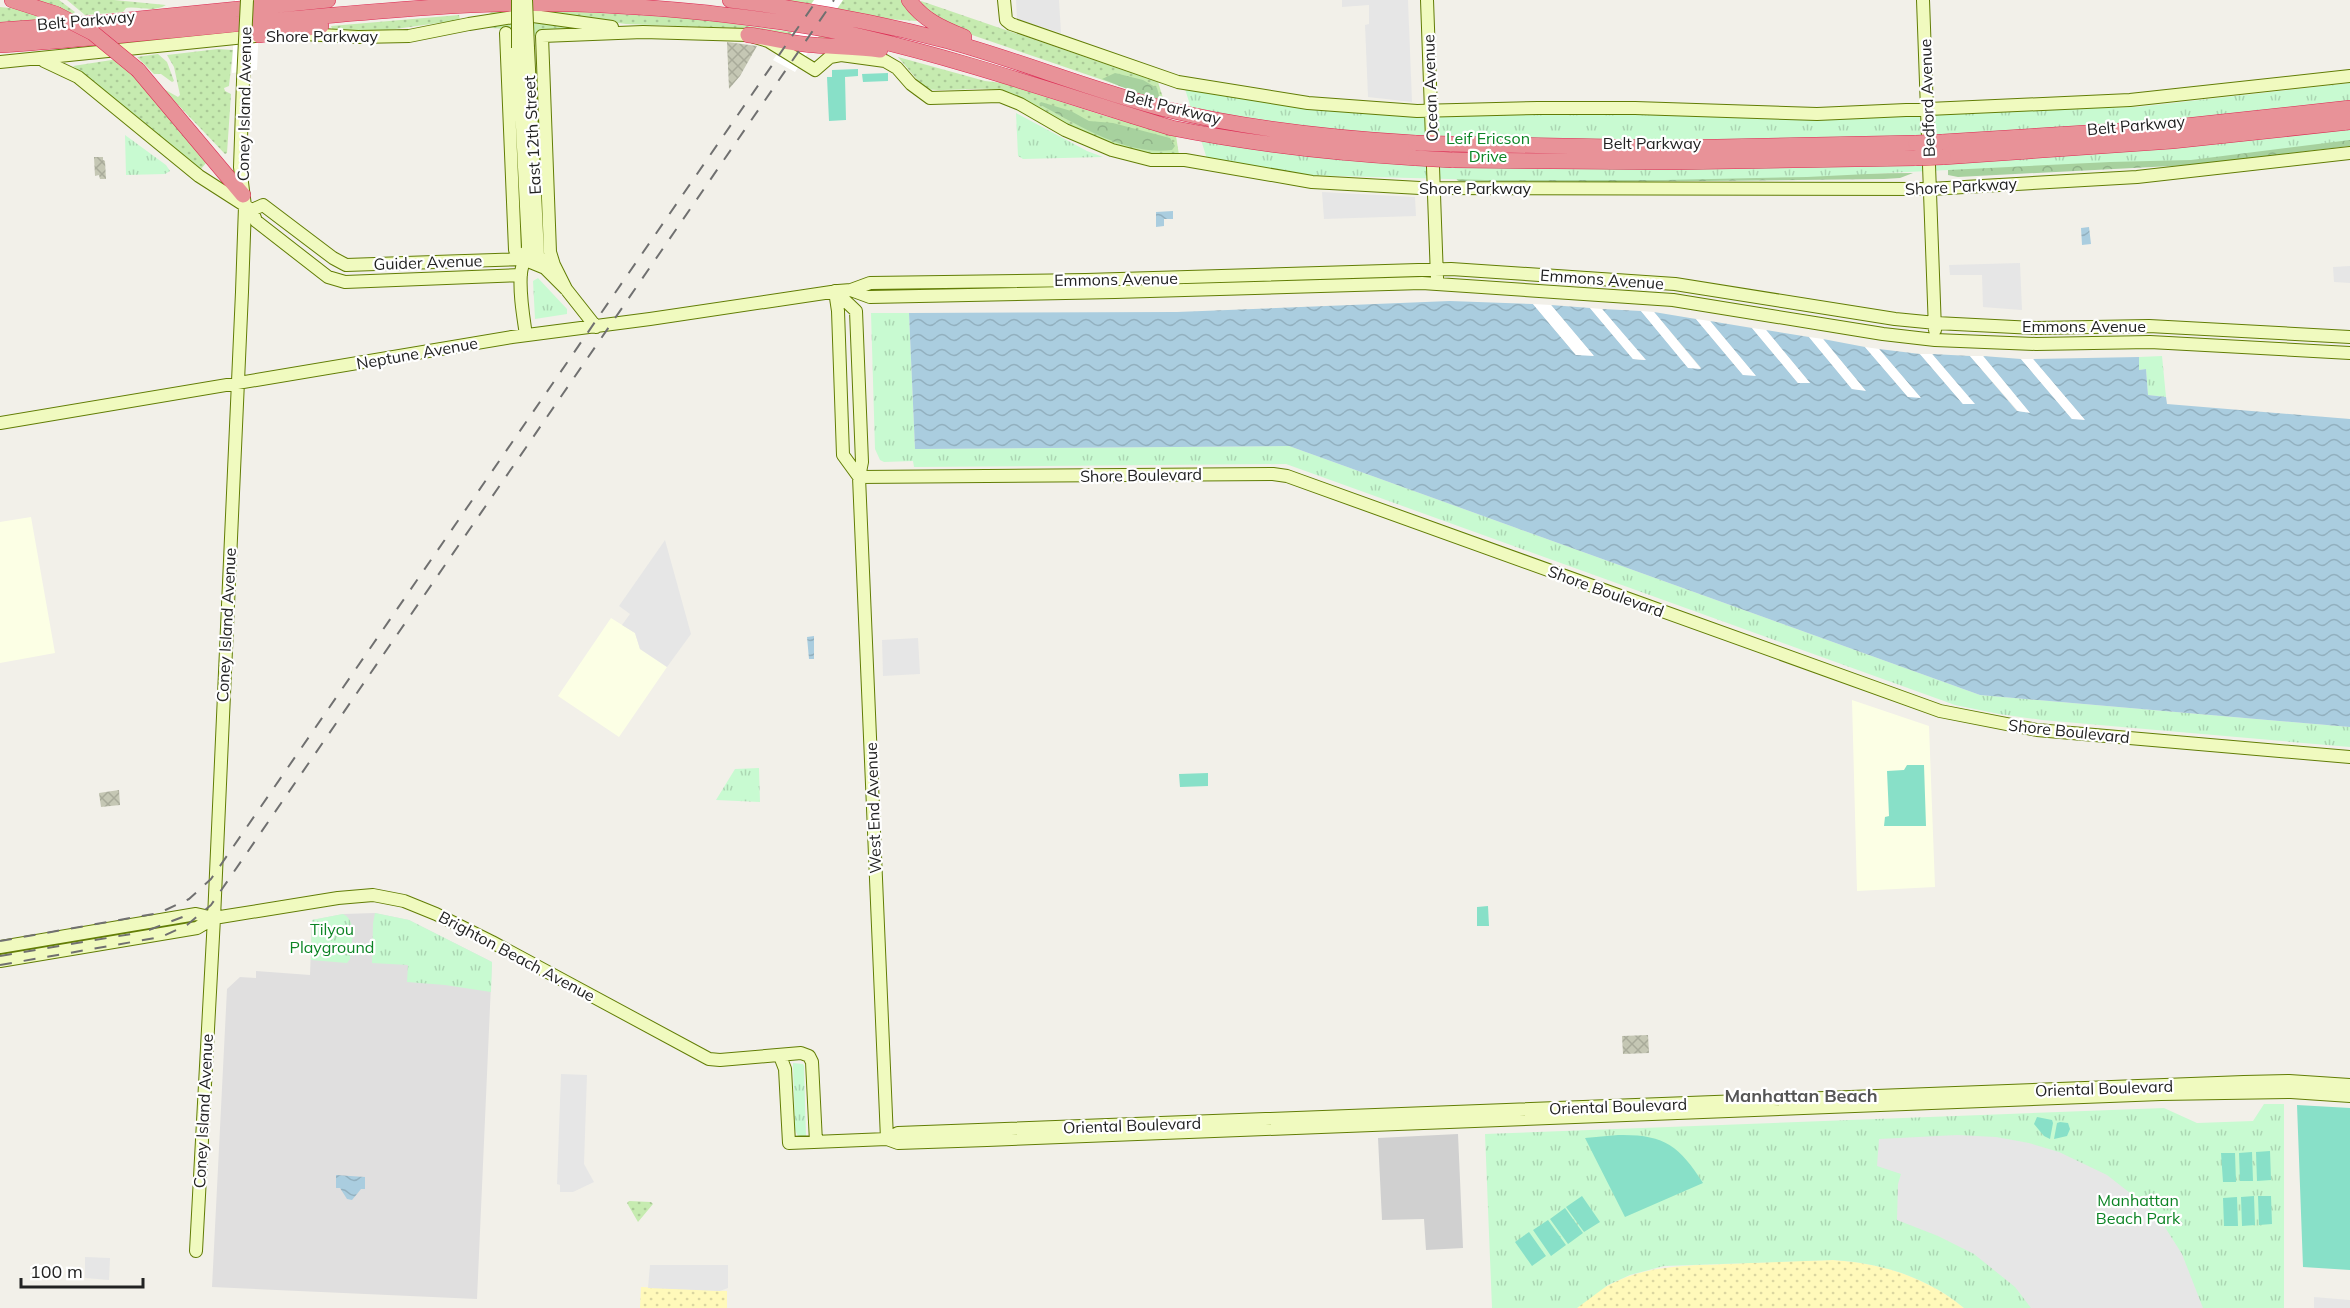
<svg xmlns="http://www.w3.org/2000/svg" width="2350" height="1308" viewBox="0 0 2350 1308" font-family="Mulish,sans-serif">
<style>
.residential{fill:#e0dfdf}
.education{fill:#fcffe5}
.religious{fill:#d0d0d0}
.construction{fill:url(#construction-cross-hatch)}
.grass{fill:url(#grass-dots)}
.forest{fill:url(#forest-crowns)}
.sand{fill:url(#sand-dots)}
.park{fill:url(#park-tufts)}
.pitch{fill:#88e0c8}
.parking{fill:#e6e6e6}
.water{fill:url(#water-waves)}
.pier{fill:#fff}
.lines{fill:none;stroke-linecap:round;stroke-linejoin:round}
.secondary-casing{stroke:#627d05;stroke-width:14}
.highway-casing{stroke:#dc2a52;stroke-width:16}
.secondary{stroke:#f0fabf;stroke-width:12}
.highway{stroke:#e89298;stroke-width:15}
.rail{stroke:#707070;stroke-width:2;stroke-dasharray:12 12;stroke-linecap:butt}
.secondary-bridge-casing{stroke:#627d05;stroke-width:14;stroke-linecap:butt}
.highway-bridge-casing{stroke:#dc2a52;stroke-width:16;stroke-linecap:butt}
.secondary-bridge{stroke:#f0fabf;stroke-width:12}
.highway-bridge{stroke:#e89298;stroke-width:15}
.labels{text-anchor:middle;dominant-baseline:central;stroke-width:4.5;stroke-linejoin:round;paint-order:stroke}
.street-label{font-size:16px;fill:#222;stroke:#fff}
.park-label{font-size:16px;fill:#0c8424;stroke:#fff}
.neighbourhood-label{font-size:18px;font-weight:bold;fill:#555;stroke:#fff}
</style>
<defs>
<pattern id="construction-cross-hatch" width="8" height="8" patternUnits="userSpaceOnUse" patternTransform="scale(1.5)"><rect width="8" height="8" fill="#c5c7b4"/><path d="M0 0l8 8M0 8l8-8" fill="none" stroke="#a9ab9a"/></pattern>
<pattern id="grass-dots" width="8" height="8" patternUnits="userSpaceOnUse" patternTransform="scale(1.5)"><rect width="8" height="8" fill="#c6ebb0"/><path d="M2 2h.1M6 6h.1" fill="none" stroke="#aac997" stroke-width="1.8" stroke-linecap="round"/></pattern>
<pattern id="forest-crowns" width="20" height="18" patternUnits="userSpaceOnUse" patternTransform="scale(1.5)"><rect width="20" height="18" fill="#a7d19e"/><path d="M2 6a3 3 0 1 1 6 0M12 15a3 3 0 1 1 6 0" fill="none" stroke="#8fb388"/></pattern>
<pattern id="sand-dots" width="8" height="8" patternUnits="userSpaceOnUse" patternTransform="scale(1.5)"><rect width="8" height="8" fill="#fff9ba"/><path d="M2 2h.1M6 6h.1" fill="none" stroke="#dad5a0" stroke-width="1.8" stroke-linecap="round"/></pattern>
<pattern id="park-tufts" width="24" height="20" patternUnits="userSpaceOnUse" patternTransform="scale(1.5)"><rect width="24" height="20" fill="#c8fad1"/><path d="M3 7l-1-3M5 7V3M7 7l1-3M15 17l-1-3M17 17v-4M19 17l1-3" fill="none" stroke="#acd6b3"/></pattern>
<pattern id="water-waves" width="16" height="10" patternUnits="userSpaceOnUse" patternTransform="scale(1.5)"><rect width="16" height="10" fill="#aacddf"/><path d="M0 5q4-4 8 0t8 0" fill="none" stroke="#92b0bf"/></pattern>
</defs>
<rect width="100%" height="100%" fill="#f2f0e9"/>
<path class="residential" d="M375 913 409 920 492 962 477 1299 212 1287 227 989 240 977 256 978V971L310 975 312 920 343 914Z"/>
<path class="education" d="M31 517 55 653 0 663V522Z
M611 618 635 633 640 649 667 667 619 737 558 696Z
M1852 700 1929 726 1935 887 1857 891Z"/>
<path class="religious" d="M1458 1134 1463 1248 1426 1250 1424 1219 1382 1220 1378 1138Z"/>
<path class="construction" d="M727 42 757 46 740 76 729 89Z
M94 157H103V160L105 161 106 179H100L99 175 95 176Z
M119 790 120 805 101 807 99 793Z
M1648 1035 1649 1053 1623 1054 1622 1036Z"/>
<path class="grass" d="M23 0H59L75 12 72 15Z
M67 0H114L166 5C153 13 140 6 126 8L123 12 85 15Z
M785 0H904L918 18 917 21 887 19Z
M921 1 1158 82 1164 101 940 24 920 8Z
M0 7 19 9 54 19 0 22Z
M507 10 580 12 692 18 826 37 831 39V42L758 29 626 24 565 16 486 17 492 11Z
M459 15 460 20 388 30 333 31 331 26Z
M538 21 580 27 515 40 505 29 479 27 486 24Z
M218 49 233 50 229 86 224 88 225 91 231 94 227 153 225 154 162 88 178 97 180 95 174 67 167 55Z
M158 54 167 62 174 81 172 82 161 74H154L137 57Z
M898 57 985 81 1003 83 1102 115 1176 136 1179 155C1168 154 1157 155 1146 154 1098 145 1054 116 1011 93 985 84 953 93 925 89Z
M118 59 179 124 206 163 201 169 73 66Z
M629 1201 651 1202 653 1204 638 1222 627 1203Z"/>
<path class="forest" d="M1115 73 1143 80 1157 88 1160 99 1140 94 1102 79Z
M1041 102 1071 111 1089 121 1113 123 1170 138 1175 146 1172 150C1126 156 1078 125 1039 104Z
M2350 134V146L2191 165 1958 177 1948 175V169Z
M1913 173 1900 178 1884 179 1612 182 1458 181 1455 177Z"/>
<path class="sand" d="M1833 1260C1881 1263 1927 1277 1964 1308H1577C1623 1266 1669 1266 1727 1264 1762 1262 1798 1261 1833 1260Z
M641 1287 727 1291V1308H640Z"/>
<path class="park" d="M2350 83V140L2191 160 2110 162 1807 177 1665 180H1485L1300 175 1207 159 1185 89 1318 110 1736 116 2137 107Z
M1016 113 1087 151 1103 157 1023 159 1018 156Z
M125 135 166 165 170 171 165 174 126 175Z
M538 278 567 309V314L535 319 533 281Z
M871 313H909L915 449 1289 446 1980 695 2350 727V747L2042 720 1999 714 1955 705 1286 464 914 467 913 461 884 462 880 460 875 449Z
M2162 356 2166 397 2148 395 2146 369 2139 370V357Z
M759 768 760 802 716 800 735 769Z
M375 913 409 920 492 962 491 992 445 985 407 982 408 965 372 963 373 923Z
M343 914C358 921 351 944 350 959L347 963 311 960 312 920Z
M793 1063 803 1064 804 1066 806 1137 798 1136 795 1130Z
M2264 1104H2284V1308H1964C1927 1277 1881 1263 1833 1260L1664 1266 1630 1275 1608 1285 1577 1308H1492L1485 1134 2164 1108 2197 1123 2253 1121Z"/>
<path class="pitch" d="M858 69V76L845 77 846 120 829 121 827 77H832V70Z
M888 73V81L863 82 862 74Z
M1907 765H1924L1926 826H1884L1885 817 1889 816 1887 771 1904 770Z
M1208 773V786L1180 787 1179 774Z
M1488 906 1489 926H1477V907Z
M2297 1105 2350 1108V1270L2303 1267Z
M2037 1117 2052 1120 2053 1123 2050 1139 2044 1136 2034 1124Z
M2060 1122 2068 1123 2070 1129 2067 1136 2054 1139 2057 1123Z
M1618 1135C1663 1134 1679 1145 1703 1183L1625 1217 1585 1138Z
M2270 1151 2271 1180 2257 1181 2256 1152Z
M2252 1152 2253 1181H2240L2239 1153Z
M2221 1153H2235L2236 1182H2223Z
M1582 1196 1600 1222 1584 1232 1566 1207Z
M2254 1196 2255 1225 2242 1226 2241 1197Z
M2258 1196H2271L2272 1224 2259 1225Z
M2237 1197 2238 1226H2224L2223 1198Z
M1565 1208 1583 1233 1568 1244 1550 1219Z
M1548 1220 1566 1245 1551 1256 1533 1230Z
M1529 1232 1546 1256 1532 1266 1515 1242Z"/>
<path class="parking" d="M1016 0H1059L1061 33 1017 19Z
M1342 0H1408L1412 102 1368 97 1365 25 1369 24V5L1342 7Z
M1322 192 1415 197 1416 216 1324 219Z
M2020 263 2022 310 1983 307 1982 275H1950L1949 265Z
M2350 266V283L2334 282 2333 267Z
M665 540 691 634 667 667 640 649 635 633 622 625 630 614 619 606Z
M918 638 920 674 883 676 882 640Z
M561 1074 587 1075 584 1164 594 1182 573 1192H560V1185L557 1184Z
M1957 1135 1996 1137 2029 1143 2059 1152 2107 1175 2144 1204 2161 1221 2182 1254 2203 1308H2031L2015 1287 1974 1254 1938 1236 1897 1220 1898 1184 1901 1174 1877 1166 1879 1139Z
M85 1257 110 1258 109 1280 85 1278Z
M650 1265H728V1288L720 1291 648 1288Z
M2314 1297 2350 1300V1308H2314Z"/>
<path class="water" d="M1173 211V219H1164V226L1156 227V212Z
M2089 227 2091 244 2082 245 2081 228Z
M1450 301 1533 304 1576 355H1593L1551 305 1590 308 1633 359 1645 360 1602 309 1641 311 1688 367 1701 368 1654 312 1696 319 1743 375H1755L1710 321 1752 328 1798 383H1810L1766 330 1809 337 1852 389 1865 390 1823 339 1865 347 1908 397H1920L1879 349 1920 354 1963 404H1974L1932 354 1970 356 2017 411 2029 412 1983 356 2021 359 2072 419H2084L2033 359 2139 357V370L2146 369 2148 395 2166 397 2167 404 2350 419V727L1980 695 1289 446 915 449 909 313 1177 312Z
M814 636V659H809L807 637Z
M336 1175 365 1177V1189H361L352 1200 347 1199 340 1188H336Z"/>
<path class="pier" d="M235 0H260L257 70 232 73Z
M814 0H843L795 72 773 60Z
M1533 304 1551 305 1594 356 1576 355Z
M1590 308 1602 309 1646 360 1633 359Z
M1641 311 1654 312 1701 369 1688 368Z
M1696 319 1710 321 1756 376 1743 375Z
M1752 328 1766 330 1810 383H1798Z
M1809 337 1823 339 1866 391 1852 389Z
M1865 347 1879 349 1921 398 1908 397Z
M1920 354H1932L1975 404H1963Z
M1970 356H1983L2030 413 2018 411Z
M2021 359H2033L2085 420 2072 419Z"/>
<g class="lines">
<g class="secondary-casing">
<path id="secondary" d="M1004 0 1006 20 1011 24 1178 82 1308 103 1417 111 1538 108H1635L1817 114 2130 100 2350 76
M1427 0 1437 278
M1923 0 1935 330
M506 33 515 250 523 259
M303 34 358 37 409 36 469 24 526 15 612 27
M518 48 528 246C528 256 522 262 521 273 519 292 523 315 526 335
M528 48 538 255 545 268
M44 61 78 77 199 176 252 210 256 221 328 277 345 282 521 275
M0 62 255 36
M252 210 263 205 333 258 346 265 523 259 545 268 566 289 596 327
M566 289 554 265 550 252 542 36 643 32 748 35 768 41 815 70 830 57 841 55 885 61 897 68 911 84 930 98 1000 96 1020 104 1065 130 1112 150 1151 160H1185L1312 182 1420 188 1930 189 2137 177 2350 153
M851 290 870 283 1086 280 1451 269 1675 284 1895 319 1936 323 2036 328 2149 326 2350 337
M835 291 838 311 843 455 859 477 1273 474 1287 476 1940 711 2037 730 2350 757
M835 291 856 311 862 462 859 477 887 1139
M0 423 512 337 650 319 838 291 851 290 870 297 1115 292 1422 283 1673 300 1883 334 1935 340 2036 344 2150 342 2350 353
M0 947 196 914 214 918 338 898 373 895 404 901 436 914 492 942 709 1059 720 1060 801 1053 809 1056 812 1062 816 1142
M0 961 197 928 214 918
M780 1056 785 1069 789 1143 887 1139 898 1143 987 1140 2161 1094 2291 1092 2350 1096
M887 1139 898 1133 2244 1082 2289 1081 2350 1085
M196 1251 214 918 242 292 245 206 240 167 243 81"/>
</g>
<g class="highway-casing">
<path id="highway" d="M12 0 56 14
M730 0C804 9 876 22 948 41 1021 61 1091 90 1165 109 1247 129 1331 138 1416 143
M909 0C923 20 942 28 964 37
M0 30 98 23 328 0
M259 35 321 26
M748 35C770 37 792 44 814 45 836 47 858 47 880 50
M0 45C157 35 313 13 470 5 549 1 631 5 709 13 760 19 812 25 863 37 967 61 1069 97 1172 128 1252 144 1334 153 1416 158
M138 70 243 195
M1942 142 2166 128 2350 108
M1450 144 1667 148 1916 143
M1943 157 2172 141 2350 122
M1452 160 1671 162 1916 158"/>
</g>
<use href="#secondary" class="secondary"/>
<use href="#highway" class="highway"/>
<path class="rail" d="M149 930 185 916
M0 941 159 913 189 899 211 879 817 0
M0 956 137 933
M0 965 161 937 187 925 211 905 834 0"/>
<g class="secondary-bridge-casing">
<path id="secondary-bridge" d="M518 0V48
M526 0 528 48
M243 81 247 0"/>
</g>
<g class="highway-bridge-casing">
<path id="highway-bridge" d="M56 14 93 33 138 70
M1416 143 1450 144
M1916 143 1942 142
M1416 158 1452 160
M1916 158 1943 157"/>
</g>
<use href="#secondary-bridge" class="secondary-bridge"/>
<use href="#highway-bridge" class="highway-bridge"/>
</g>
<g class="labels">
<g class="street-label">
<text transform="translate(86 20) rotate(-5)">Belt Parkway</text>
<text x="322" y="36">Shore Parkway</text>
<text transform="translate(1430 88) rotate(-92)">Ocean Avenue</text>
<text transform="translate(1927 98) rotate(-92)">Bedford Avenue</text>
<text transform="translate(244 104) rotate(-89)">Coney Island Avenue</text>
<text transform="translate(1173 107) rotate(14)">Belt Parkway</text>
<text transform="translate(2136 125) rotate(-5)">Belt Parkway</text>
<text transform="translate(532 135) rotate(-93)">East 12th Street</text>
<text x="1652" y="143">Belt Parkway</text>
<text transform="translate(1961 186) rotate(-3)">Shore Parkway</text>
<text x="1475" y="188">Shore Parkway</text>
<text transform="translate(428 262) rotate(-2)">Guider Avenue</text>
<text transform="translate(1116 279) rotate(-1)">Emmons Avenue</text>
<text transform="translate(1602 279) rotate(4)">Emmons Avenue</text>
<text x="2084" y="326">Emmons Avenue</text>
<text transform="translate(417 353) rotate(-10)">Neptune Avenue</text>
<text transform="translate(1141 475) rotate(-1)">Shore Boulevard</text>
<text transform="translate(1606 591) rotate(20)">Shore Boulevard</text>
<text transform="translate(226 625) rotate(-87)">Coney Island Avenue</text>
<text transform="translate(2069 731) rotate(6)">Shore Boulevard</text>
<text transform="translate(873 808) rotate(-92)">West End Avenue</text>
<text transform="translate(517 956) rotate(28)">Brighton Beach Avenue</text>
<text transform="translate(2104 1088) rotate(-2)">Oriental Boulevard</text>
<text transform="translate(1618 1106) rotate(-2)">Oriental Boulevard</text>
<text transform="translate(203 1111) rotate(-87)">Coney Island Avenue</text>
<text transform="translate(1132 1125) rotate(-2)">Oriental Boulevard</text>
</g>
<g class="park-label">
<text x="1488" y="138">Leif Ericson<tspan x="1488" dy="18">Drive</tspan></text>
<text x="332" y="929">Tilyou<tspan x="332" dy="18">Playground</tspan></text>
<text x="2138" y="1200">Manhattan<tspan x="2138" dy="18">Beach Park</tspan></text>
</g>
<g class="neighbourhood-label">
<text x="1801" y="1095">Manhattan Beach</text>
</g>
</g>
<path d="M21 1278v9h122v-9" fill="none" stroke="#222222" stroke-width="3"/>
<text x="30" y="1278" font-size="18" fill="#222222" stroke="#ffffff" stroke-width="4.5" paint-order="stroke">100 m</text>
</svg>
